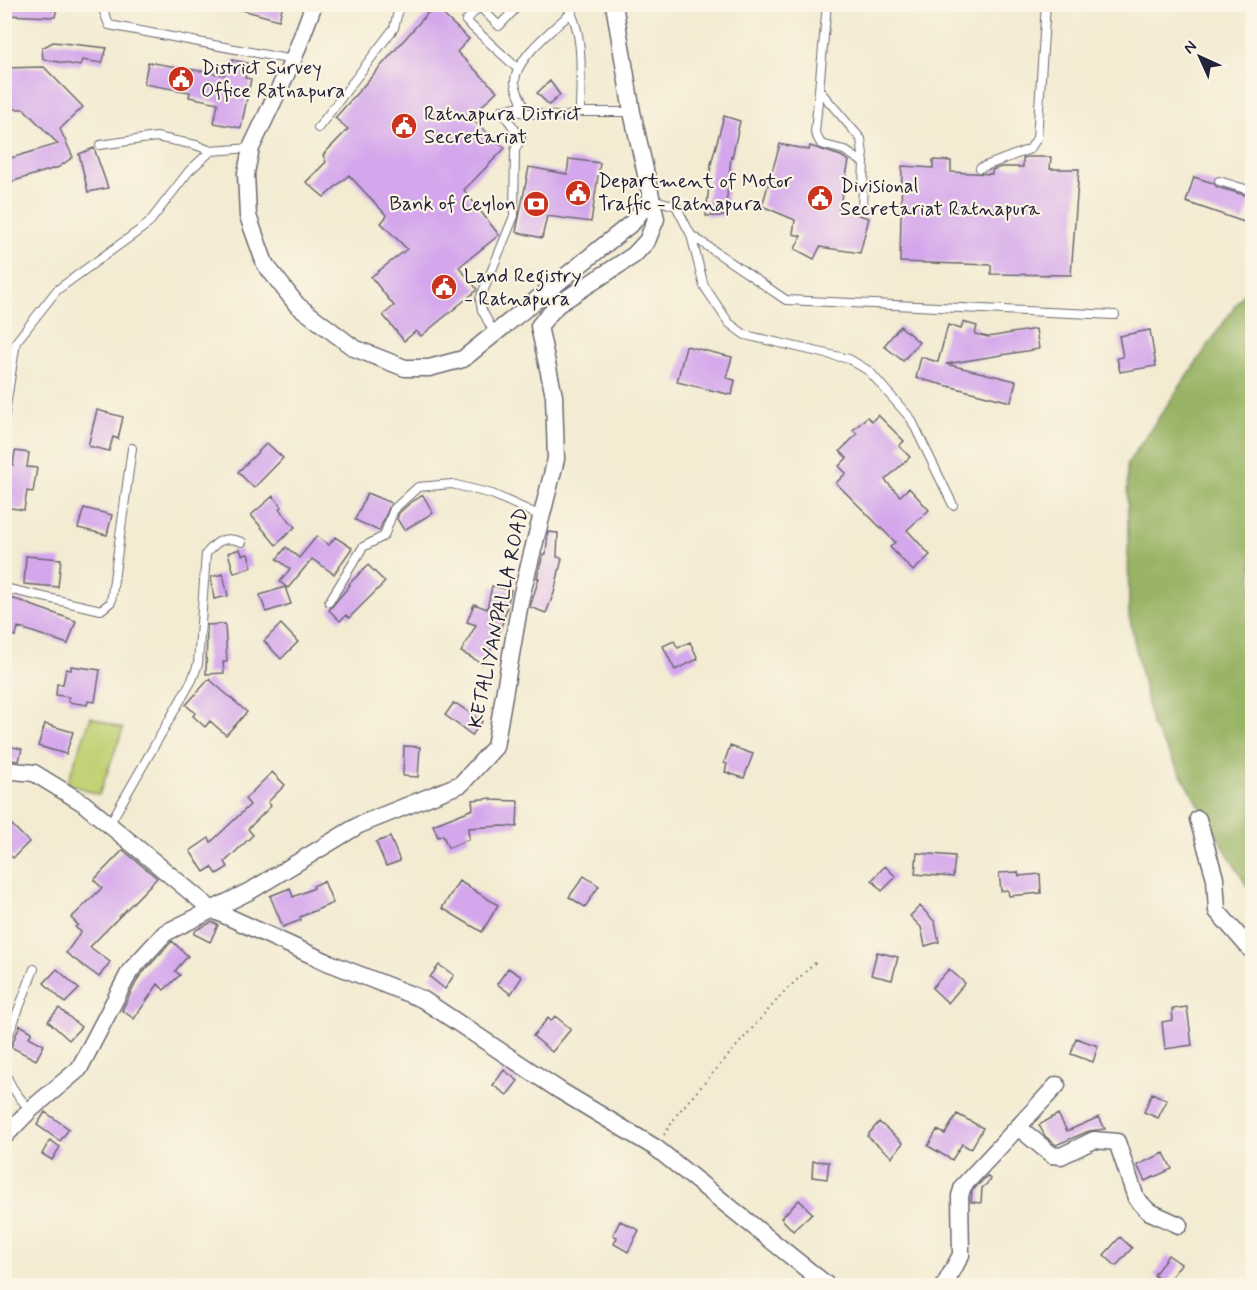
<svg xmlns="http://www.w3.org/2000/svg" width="1257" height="1290" viewBox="0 0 1257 1290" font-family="Mynerve,sans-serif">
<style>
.green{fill:#c1d173;stroke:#727a57;stroke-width:1.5}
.forest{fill:#98b365;stroke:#5d6a50;stroke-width:1.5}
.building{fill:#d4a7ec}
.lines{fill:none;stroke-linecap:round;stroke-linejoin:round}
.lane-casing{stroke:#6b6870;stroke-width:10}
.street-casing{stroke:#6b6870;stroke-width:19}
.path{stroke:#6b6870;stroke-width:2;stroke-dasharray:1.5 4.5;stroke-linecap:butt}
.lane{stroke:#fff;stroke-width:8}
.street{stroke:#fff;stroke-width:16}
.labels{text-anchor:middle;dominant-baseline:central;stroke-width:4.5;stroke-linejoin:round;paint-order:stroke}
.poi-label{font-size:20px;fill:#22223b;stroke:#fcf5e5;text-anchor:start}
.street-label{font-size:20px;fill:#22223b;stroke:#fcf5e5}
</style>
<rect width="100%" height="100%" fill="#fcf5e5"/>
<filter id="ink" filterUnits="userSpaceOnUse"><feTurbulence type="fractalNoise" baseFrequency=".0167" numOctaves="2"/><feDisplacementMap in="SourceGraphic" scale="12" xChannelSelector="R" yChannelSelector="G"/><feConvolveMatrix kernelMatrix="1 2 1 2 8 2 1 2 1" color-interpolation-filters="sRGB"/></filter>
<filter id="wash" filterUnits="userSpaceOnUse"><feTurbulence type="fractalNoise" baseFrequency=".008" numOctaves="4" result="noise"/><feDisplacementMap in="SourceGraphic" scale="24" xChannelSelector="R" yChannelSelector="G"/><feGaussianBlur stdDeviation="1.35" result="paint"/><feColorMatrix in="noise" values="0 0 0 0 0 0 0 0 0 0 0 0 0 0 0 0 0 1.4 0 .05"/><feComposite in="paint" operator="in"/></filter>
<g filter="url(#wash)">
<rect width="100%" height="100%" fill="#f3ebd2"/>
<path class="green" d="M91 717 123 729 99 795 67 783Z"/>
<path class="forest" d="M1252 283V895L1152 725 1129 616 1127 464 1250 284Z"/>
<g id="blocks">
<path class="building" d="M4 4H58L55 17 4 15Z
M236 4H283L279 20 235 8Z
M434 6 469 39 457 52 497 91 470 118 505 148 464 190 499 235 459 267 477 289 476 291 421 336 416 331 404 341 383 315 394 306 371 277 407 249 381 223 387 216 349 175 324 197 306 182 326 162 323 155 348 129 335 118Z
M53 42 107 48 102 63 82 60 80 66 43 59 42 48Z
M232 60 248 63 245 78 251 79 241 128 214 123 218 103 189 97 190 92 144 84 148 62 224 75 225 72 230 73Z
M44 67 83 107 60 129 73 157 59 167 4 184V160L58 144 24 109H4V68Z
M550 81 560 95 549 105 537 93Z
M724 116 740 121 732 158 731 157 725 216H706L711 164Z
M780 144 809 150 810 146 841 156 849 161 839 209 869 218 860 253 820 247 814 259 795 249 801 236 793 234 795 220 762 206Z
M94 148 108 188 88 192 79 154Z
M1028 157H1051L1050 169H1079L1071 275 991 274V265L900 262 902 166 933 168V160L951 161V172L992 174V170L1001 167H1023V158Z
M569 159 600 163 591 222 547 216 542 238 516 232 529 167 567 174Z
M1194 177 1213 183 1217 187 1252 197 1244 222 1186 202Z
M963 322 977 326 975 334 988 337 1036 329 1039 349 946 364 1016 381 1011 402 916 378 921 357 938 362 948 325 961 329Z
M900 326 919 342 903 361 884 346Z
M1150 330 1156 366 1120 372 1117 358 1123 357 1119 336Z
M686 346 732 357 726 378 735 380 732 395 677 382Z
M97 410 123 417 118 439 113 437 109 451 88 446Z
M878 415 904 441 899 446 910 457 885 480 900 496 909 488 929 510 907 530 930 555 913 571 890 547 895 542 836 483 846 473 839 466 847 458 840 451 857 434 853 430 867 417 872 421Z
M267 443 283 458 254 488 238 472Z
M15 451 29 453 27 467 37 468 33 492 27 491 24 510 4 507V464L13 465Z
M367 493 391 503 379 531 355 520Z
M423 495 433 513 404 530 397 519 399 513 410 503Z
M273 496 282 507 279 509 295 527 276 545 251 515Z
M84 508 112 515 107 535 78 528Z
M548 532 558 533 557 557 562 558 554 593 546 613 530 607 539 578H537L543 554H546Z
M317 536 329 545 335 537 352 548 334 574 312 559 288 588 280 582 290 569 277 559 286 547 299 558Z
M240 549 242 555 248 554 252 567 234 573 228 553Z
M26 556 61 559 58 587 24 584Z
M368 565 385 582 349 618 346 615 340 621 329 610 350 585 349 584Z
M223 574 228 596 214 599 211 577Z
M492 586 511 590 504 619 496 640 483 664 461 652 476 625 467 622 474 604 487 609Z
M285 587 291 604 266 612 260 595Z
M6 597 25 602V603L76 621 68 644 18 627 16 636 4 633Z
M225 624 227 662H223L224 673 206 674 207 625Z
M281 624 298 642 281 659 264 641Z
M674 641 678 648 690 642 698 659 675 670 663 646Z
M71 666 100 670 95 702 88 701 87 705 68 702 69 697 56 695 57 684H63L66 669 71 670Z
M209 679 247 712 226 735 210 721 205 727 193 716 195 713 186 705Z
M453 704H457L482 722 472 735 445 715Z
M45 724 73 732 66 754 38 746Z
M4 745 22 749 19 761 4 759Z
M404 746 420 747 418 777 403 776Z
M730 746 753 754 744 778 725 772 727 764 724 763Z
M272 772 285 785 268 802 271 806 248 829 253 835 225 862 228 867 217 874 212 867 204 872 190 851 209 838 211 842 250 805 245 799Z
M492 798V800L518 801 517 827 502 826 468 828 469 839 448 848 443 835 438 837 433 825 473 809 472 800Z
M4 817 29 842 13 858 4 850Z
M390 837 400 861 386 866 376 842Z
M123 850 157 878 90 947 110 962 99 977 66 953 81 932 75 927 78 925 71 918 102 888 94 880Z
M917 853 955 856 953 877 915 874Z
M885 866 896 877 882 891 872 880Z
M1018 872 1019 876 1040 874 1041 893 1009 896 1008 890 1001 891 999 873Z
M584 876 599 886 585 907 569 897Z
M324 881 333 903 300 917 301 920 283 927 270 896 290 888 293 897 314 888 313 886Z
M459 881 498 905 482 932 442 908Z
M920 906 935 922 939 942 925 946 921 927 910 916Z
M212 922 218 925 210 942 194 934 196 930Z
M172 941 188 956 175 971 180 975 164 990 158 984 134 1019 122 1010 139 977Z
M877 952 898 957 892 980 871 975Z
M439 965 454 975 445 989 430 977Z
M508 968 522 977 511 994 497 984Z
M57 969 79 989 65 1003 44 983Z
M949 969 965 983 948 1003 932 988Z
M1187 1007 1192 1045 1165 1049 1162 1022 1173 1020 1172 1009Z
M59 1008 81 1027 69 1040 48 1021Z
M555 1016 571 1029 552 1052 533 1036 548 1018 551 1021Z
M20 1025 32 1032 29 1037 44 1045 36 1060 11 1047Z
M1076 1038 1098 1046 1093 1062 1071 1054Z
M504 1070 518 1081 507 1095 493 1085Z
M1152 1093 1167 1100 1158 1118 1144 1112Z
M45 1112 69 1129 60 1141 37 1125Z
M957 1114 983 1128 971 1149 962 1144 952 1160 928 1146 937 1130 945 1134Z
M1058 1114 1067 1131 1099 1117 1105 1129 1089 1131 1056 1145 1045 1136 1039 1125Z
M879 1122 903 1143 892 1157 867 1136Z
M50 1140 60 1147 52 1160 42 1154Z
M1164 1153 1172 1169 1145 1181 1137 1165Z
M813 1161 829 1162 827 1179 812 1177Z
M987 1176 991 1180 982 1188 981 1203 971 1202 972 1191Z
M799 1200 812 1213 793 1231 781 1218Z
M620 1221 639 1230 628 1252 614 1244 617 1237 613 1235Z
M1120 1237 1132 1248 1116 1266 1104 1255Z
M1168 1255 1181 1264 1166 1284 1154 1275Z"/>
</g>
</g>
<g filter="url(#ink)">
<use href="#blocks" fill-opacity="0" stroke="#6b6870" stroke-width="1.5"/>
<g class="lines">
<g class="lane-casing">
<path id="lane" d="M101 4 109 25 293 60
M481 4 466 21 518 69
M565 4C586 29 580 81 580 112
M827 4 815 133 821 144 844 150 864 163 862 208
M480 7 499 26 520 4
M819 90 861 139 864 163
M507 109 523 105C521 98 515 89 515 82 515 58 555 28 572 12
M318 128 394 28 400 4
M100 145 156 137 196 145 211 151
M980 168 1030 149 1037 138 1046 4
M1219 181 1252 191
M652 199 676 206 691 235 704 286 729 323 745 335 849 359 869 371 911 419 953 505
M691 235 786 300 1115 315
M494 333 482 310 480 299 514 216 515 150 521 138 501 110 565 117 580 112H632
M4 419 16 342 57 290 148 224 189 171 211 151 251 148
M4 588 101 610 111 602 132 448
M329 602 363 547 384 536 394 509 418 487 452 484 492 494 541 516
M109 825 192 680 198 664 206 554C217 540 225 536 242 542
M4 1047 34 969
M4 1064C6 1083 18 1096 30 1110"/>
</g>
<g class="street-casing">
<path id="street" d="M314 4 293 60 251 148 246 173 248 216 265 264 297 305 354 348 405 368H429L463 359 633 222 651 198
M4 770 34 773 83 803 211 909 327 962 422 999 559 1090 656 1148 828 1286
M1198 819 1215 878 1217 911 1252 951
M1018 1127 1052 1155 1061 1156 1094 1140 1117 1142 1136 1198 1148 1211 1179 1225
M4 1137 30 1110 79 1069 130 971 165 933 252 890 359 825 461 784 495 747 521 597 556 459 554 396 539 326 557 305 634 255 647 241 656 219 632 112 614 4
M944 1286 961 1255 960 1196 963 1186 1057 1085"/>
</g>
<path class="path" d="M664 1135 678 1113 784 992 818 960"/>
<use href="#lane" class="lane"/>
<use href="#street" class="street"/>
</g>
</g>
<defs>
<g id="civic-disc" transform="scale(1.35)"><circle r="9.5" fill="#c8321e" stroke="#fcf5e5"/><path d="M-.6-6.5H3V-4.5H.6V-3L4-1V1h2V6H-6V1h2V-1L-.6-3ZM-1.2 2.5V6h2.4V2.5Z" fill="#fff"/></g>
<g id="bank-disc" transform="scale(1.35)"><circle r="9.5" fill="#c8321e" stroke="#fcf5e5"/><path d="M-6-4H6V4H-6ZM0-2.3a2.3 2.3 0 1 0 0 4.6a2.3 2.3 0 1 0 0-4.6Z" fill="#fff"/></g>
</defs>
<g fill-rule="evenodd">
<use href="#civic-disc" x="181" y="79"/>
<use href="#civic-disc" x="404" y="126"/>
<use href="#civic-disc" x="578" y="193"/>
<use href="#civic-disc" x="820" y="198"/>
<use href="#bank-disc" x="536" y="204"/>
<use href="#civic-disc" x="444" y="287"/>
</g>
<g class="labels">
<g class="poi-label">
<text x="201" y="68">District Survey<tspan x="201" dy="23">Office Ratnapura</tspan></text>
<text x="424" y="114">Ratnapura District<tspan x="424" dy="23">Secretariat</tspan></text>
<text x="598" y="181">Department of Motor<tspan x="598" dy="23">Traffic - Ratnapura</tspan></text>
<text x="840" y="186">Divisional<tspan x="840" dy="23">Secretariat Ratnapura</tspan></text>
<text x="516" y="204" text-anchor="end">Bank of Ceylon</text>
<text x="464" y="276">Land Registry<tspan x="464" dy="23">- Ratnapura</tspan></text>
</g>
<g class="street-label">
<text transform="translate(499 618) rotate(-78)">KETALIYANPALLA ROAD</text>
</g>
</g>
<rect width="1257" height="1290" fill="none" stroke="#fcf5e5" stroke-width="24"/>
<g transform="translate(1200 57) rotate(315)" stroke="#fcf5e5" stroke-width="4.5" paint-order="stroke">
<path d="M0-4.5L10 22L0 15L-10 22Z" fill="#22223b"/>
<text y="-9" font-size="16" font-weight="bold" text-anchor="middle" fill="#22223b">N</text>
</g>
</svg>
